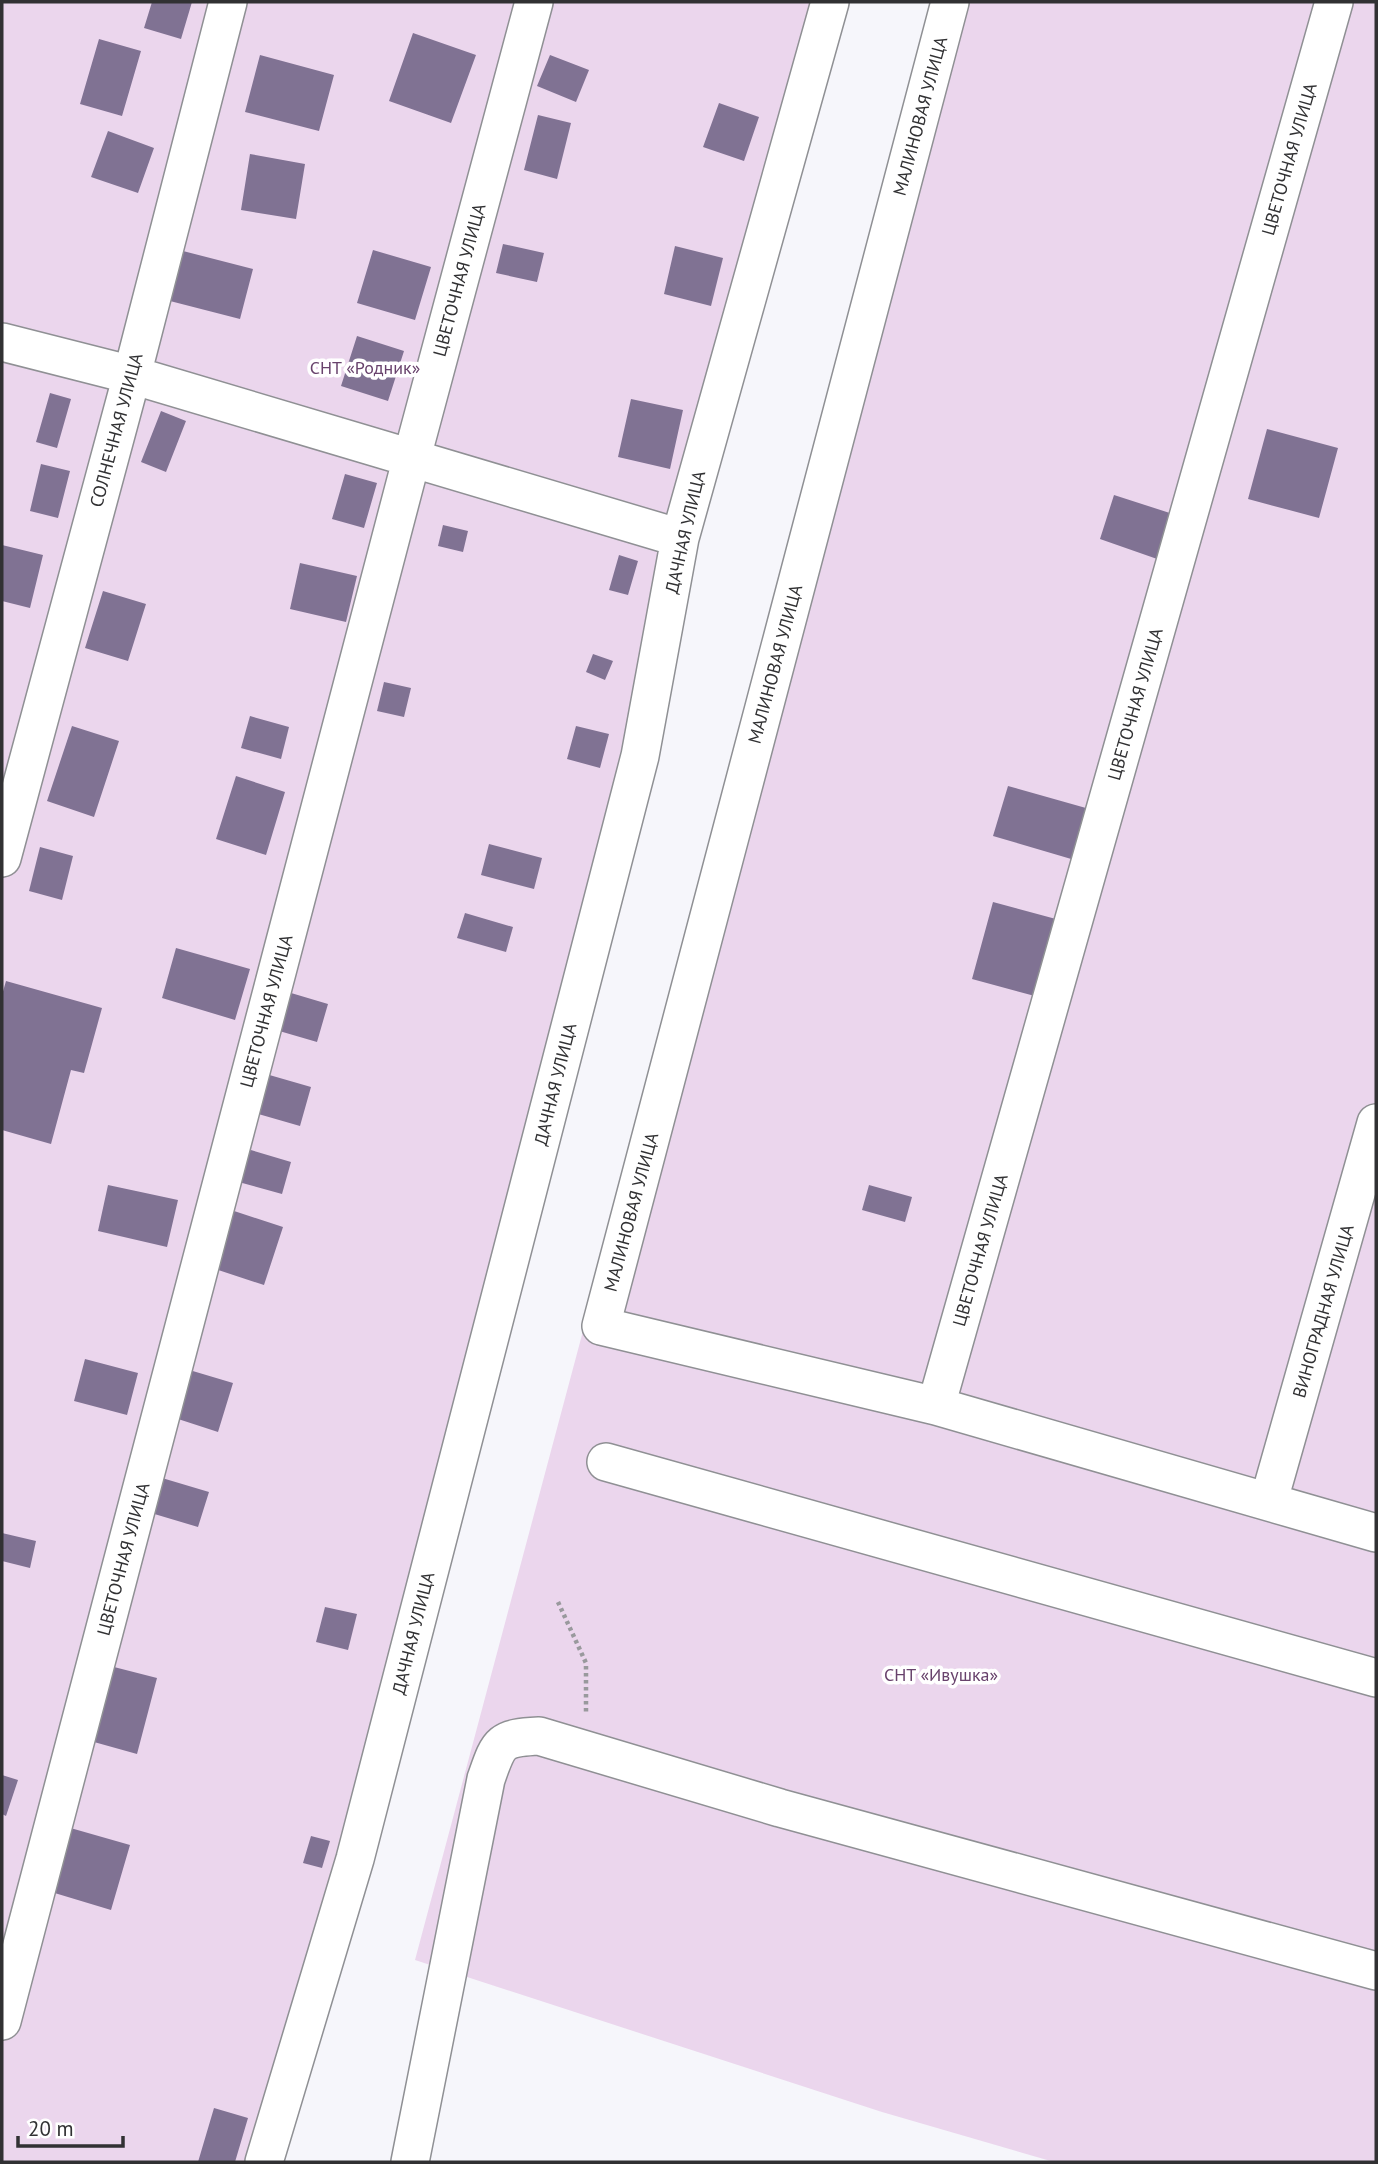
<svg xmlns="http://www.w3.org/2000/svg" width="1378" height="2164" viewBox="0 0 1378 2164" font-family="'PT Sans',sans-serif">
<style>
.green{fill:#ebd6ed}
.building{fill:#807293}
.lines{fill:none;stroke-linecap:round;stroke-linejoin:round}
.minor-casing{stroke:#8f9094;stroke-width:40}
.path{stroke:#99999d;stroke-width:4.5;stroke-dasharray:3.5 3.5;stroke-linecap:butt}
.minor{stroke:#fff;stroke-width:37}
.labels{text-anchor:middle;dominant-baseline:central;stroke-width:7;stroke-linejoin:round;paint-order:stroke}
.street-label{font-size:18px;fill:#313133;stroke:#fff}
.park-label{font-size:18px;fill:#68426c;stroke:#fff}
</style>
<rect width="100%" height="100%" fill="#f6f6fb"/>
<path class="green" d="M2 2H835L277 2162H2Z
M938 2H1376V2162H1054L882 2112 415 1960Z"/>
<path class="building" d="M152 2H192L181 39 144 28Z
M413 33 476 55 451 123 389 101Z
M99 39 141 51 122 116 80 104Z
M260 55 334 75 319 131 245 112Z
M550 55 589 70 576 102 537 86Z
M719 103 759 117 744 161 703 147Z
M538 115 571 123 557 179 524 170Z
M108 131 154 148 138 193 91 177Z
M250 154 305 164 296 219 241 210Z
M503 244 544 253 537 282 496 273Z
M675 246 723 258 711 306 664 294Z
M373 250 431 267 415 320 357 303Z
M183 251 253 269 240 319 170 301Z
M357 336 404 351 388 401 341 386Z
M50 393 71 399 57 448 36 442Z
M631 399 683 410 670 469 618 457Z
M161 411 186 421 166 472 141 462Z
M1267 429 1338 448 1319 518 1248 499Z
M41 464 70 471 58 518 30 511Z
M345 474 377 483 364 528 332 519Z
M1114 495 1176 515 1160 560 1100 539Z
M443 525 468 531 463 552 438 546Z
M2 545 43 555 30 608 2 601Z
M619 555 638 561 628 595 609 590Z
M300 563 357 576 346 622 290 609Z
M103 591 146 604 128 661 85 648Z
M593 654 613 661 605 680 586 672Z
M384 682 411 688 404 717 377 711Z
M250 716 289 727 281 759 241 748Z
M72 726 119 741 94 817 47 801Z
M576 726 609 734 600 768 567 759Z
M236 776 285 792 266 855 216 839Z
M1008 786 1093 810 1078 861 993 836Z
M489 844 542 858 534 889 481 875Z
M40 847 73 856 62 900 29 891Z
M993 902 1067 922 1046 999 972 979Z
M465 913 513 927 506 952 457 938Z
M176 948 250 969 235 1020 162 998Z
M6 981 102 1008 84 1073 71 1070 51 1144 2 1130V995Z
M281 990 328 1004 317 1042 269 1028Z
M259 1072 311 1087 300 1126 248 1111Z
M244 1148 291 1162 282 1194 235 1181Z
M108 1185 178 1200 167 1247 98 1231Z
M869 1185 912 1197 905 1222 862 1210Z
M222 1207 283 1227 264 1285 203 1265Z
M85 1359 138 1373 127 1415 74 1401Z
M186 1369 233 1383 218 1432 172 1417Z
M152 1475 209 1492 198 1527 141 1510Z
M2 1533 36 1541 30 1568 2 1561Z
M325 1607 357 1614 348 1650 316 1642Z
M114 1667 157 1678 137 1754 94 1742Z
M2 1775 18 1780 6 1816 2 1814Z
M67 1827 130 1845 111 1910 48 1891Z
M311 1836 330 1841 322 1868 303 1863Z
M214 2108 248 2118 235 2162H198Z"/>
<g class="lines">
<g class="minor-casing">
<path id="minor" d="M950 2 601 1326 936 1406 1376 1533
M2 342 132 375 680 538
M2 858 132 375 228 2
M936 1406 1334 2
M606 1462 1376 1678
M1269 1500 1376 1123
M2 2021 412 457 534 2
M264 2162 355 1859 640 756 680 538 830 2
M410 2162 486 1779C499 1742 499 1738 539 1736L780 1808 1376 1971"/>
</g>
<path class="path" d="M558 1602 586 1663V1714"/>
<use href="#minor" class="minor"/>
</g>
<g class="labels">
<g class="street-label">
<text transform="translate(920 116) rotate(-75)">МАЛИНОВАЯ УЛИЦА</text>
<text transform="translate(1289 159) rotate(-74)">ЦВЕТОЧНАЯ УЛИЦА</text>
<text transform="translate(459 280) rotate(-75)">ЦВЕТОЧНАЯ УЛИЦА</text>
<text transform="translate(116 430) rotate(-75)">СОЛНЕЧНАЯ УЛИЦА</text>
<text transform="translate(685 532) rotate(-77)">ДАЧНАЯ УЛИЦА</text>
<text transform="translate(775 664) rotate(-75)">МАЛИНОВАЯ УЛИЦА</text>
<text transform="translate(1135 704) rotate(-74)">ЦВЕТОЧНАЯ УЛИЦА</text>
<text transform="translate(266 1011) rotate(-75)">ЦВЕТОЧНАЯ УЛИЦА</text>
<text transform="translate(555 1084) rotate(-76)">ДАЧНАЯ УЛИЦА</text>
<text transform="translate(631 1212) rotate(-75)">МАЛИНОВАЯ УЛИЦА</text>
<text transform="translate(980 1250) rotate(-74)">ЦВЕТОЧНАЯ УЛИЦА</text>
<text transform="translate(1323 1311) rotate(-74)">ВИНОГРАДНАЯ УЛИЦА</text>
<text transform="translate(123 1559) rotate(-75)">ЦВЕТОЧНАЯ УЛИЦА</text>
<text transform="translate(413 1633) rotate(-76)">ДАЧНАЯ УЛИЦА</text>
</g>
<g class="park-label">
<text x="365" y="367">СНТ «Родник»</text>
<text x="941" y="1674">СНТ «Ивушка»</text>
</g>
</g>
<rect width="1378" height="2164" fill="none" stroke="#313133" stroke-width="7"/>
<path d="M18 2136v10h105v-10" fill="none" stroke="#313133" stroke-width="3.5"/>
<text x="28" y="2136" font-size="21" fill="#313133" stroke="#ffffff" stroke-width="5" paint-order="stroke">20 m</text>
</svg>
